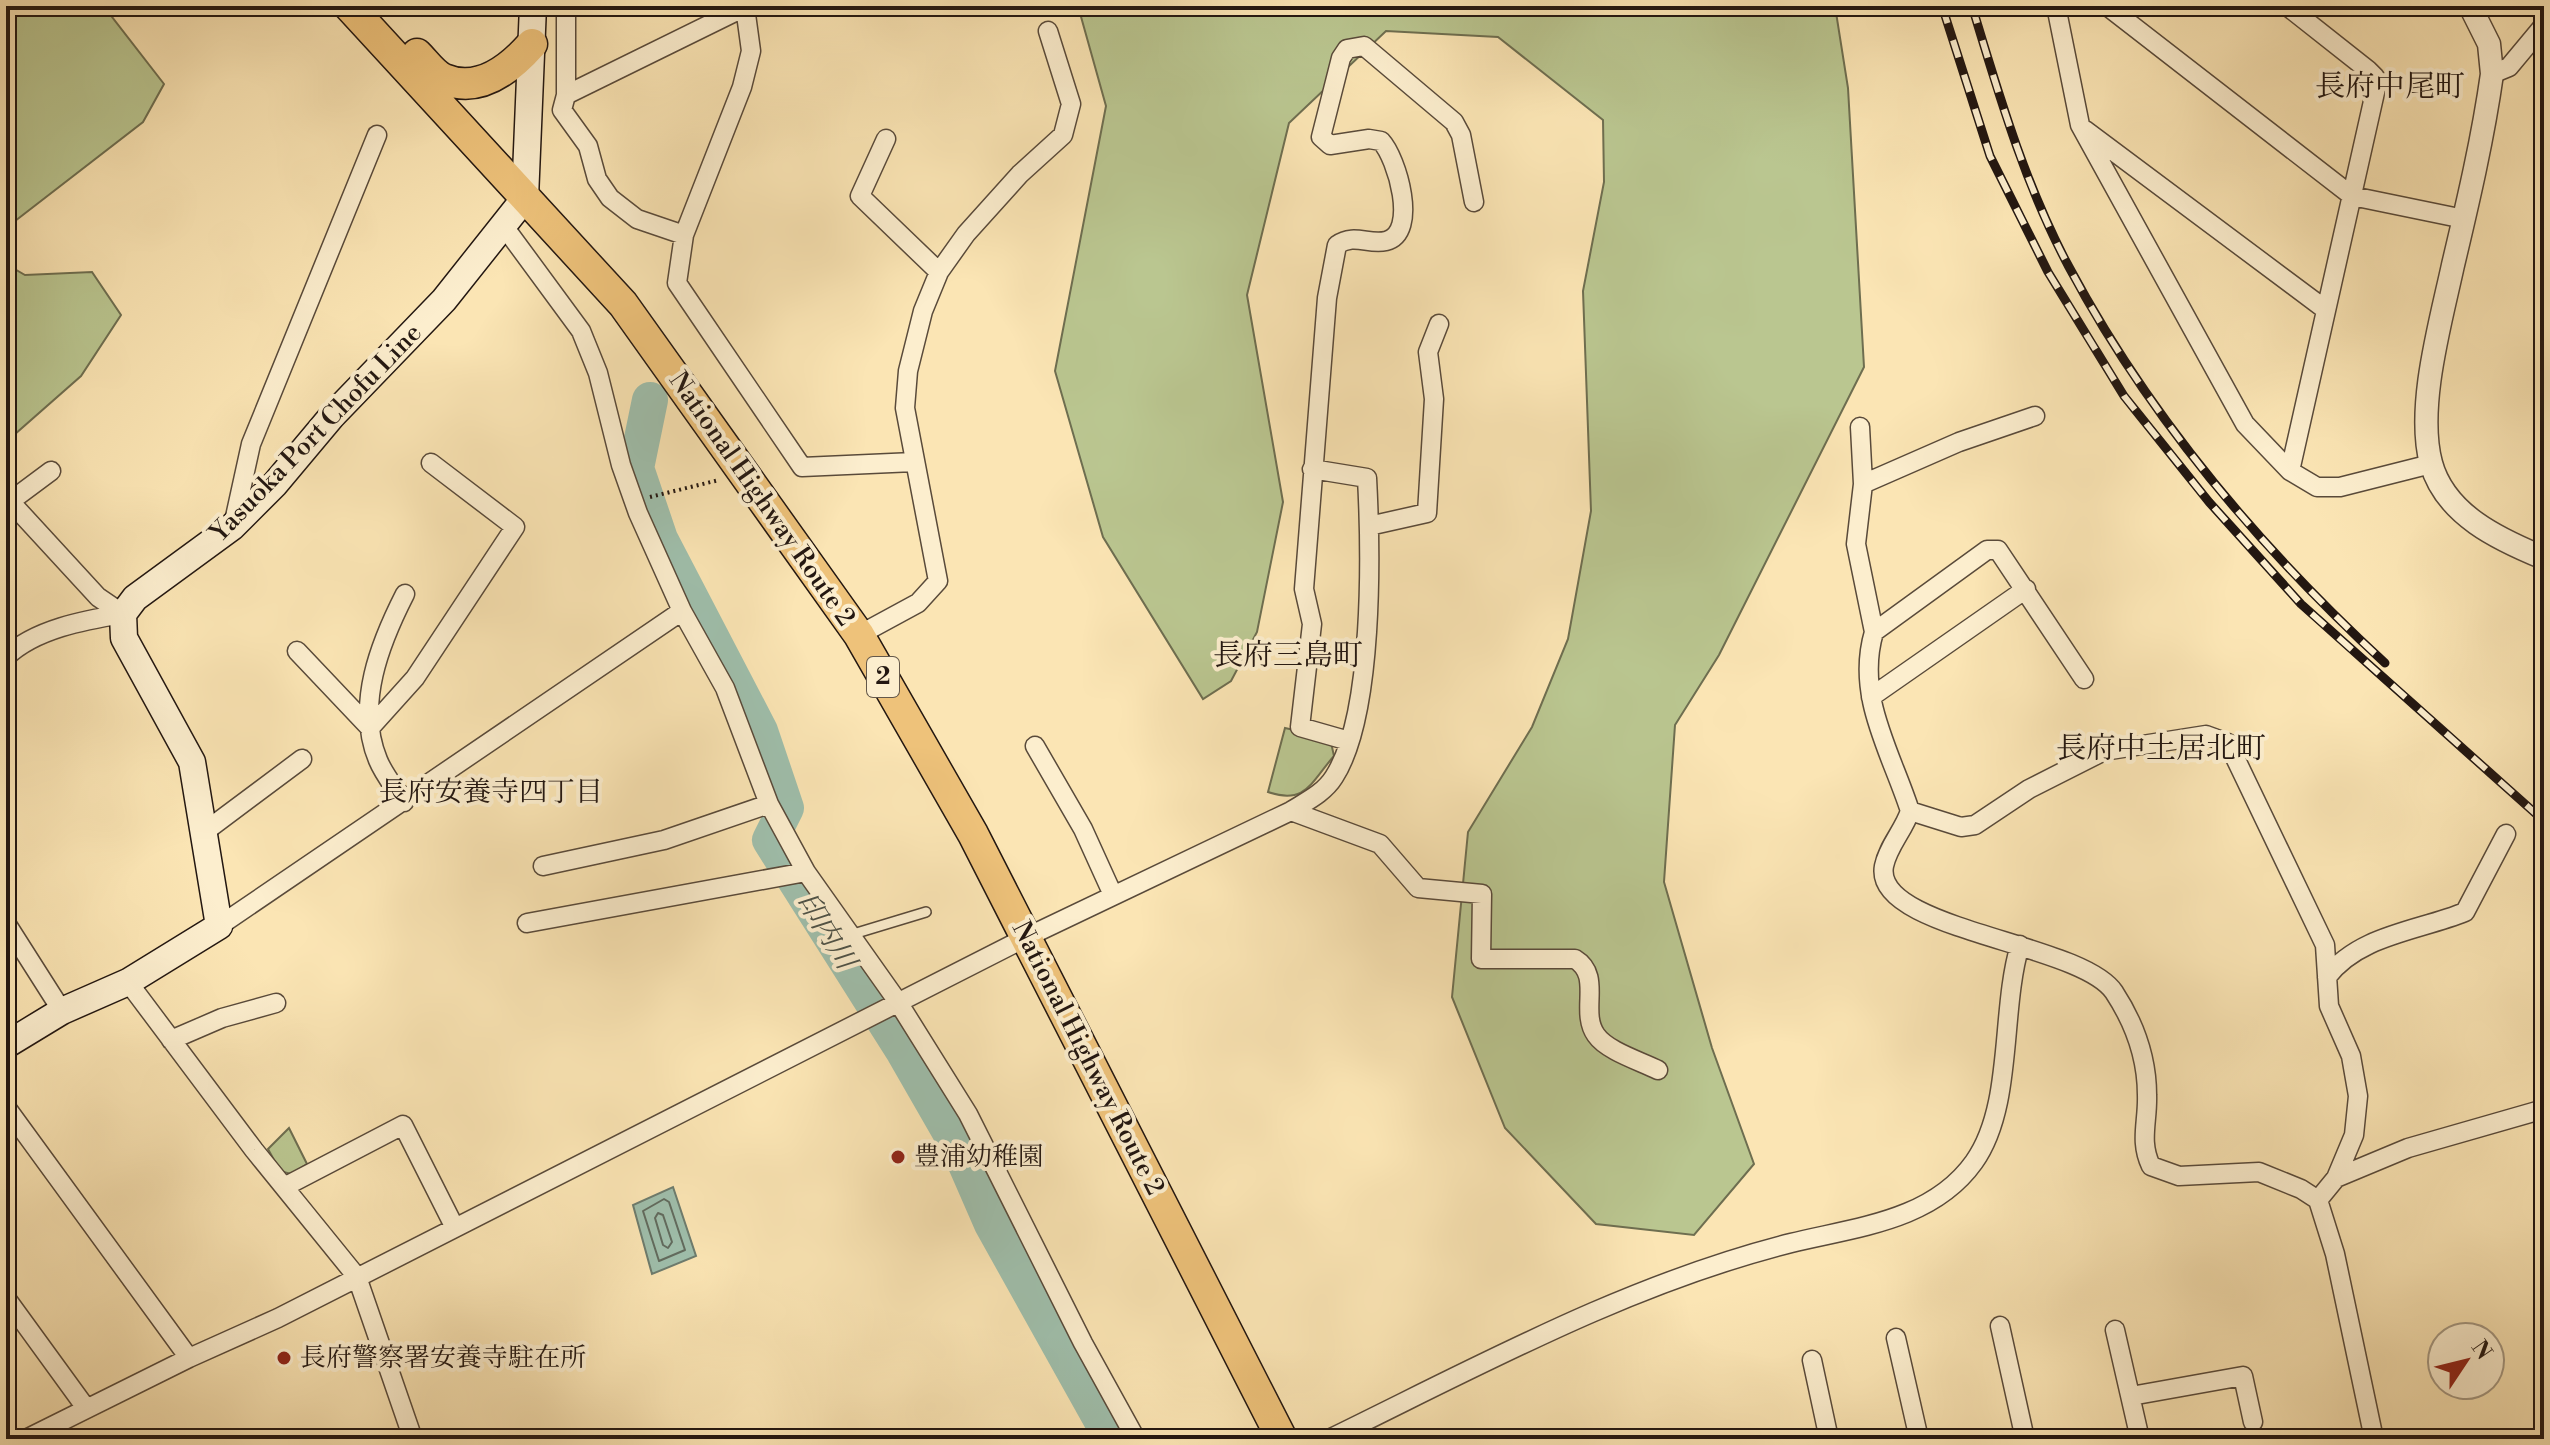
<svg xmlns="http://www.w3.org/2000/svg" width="2550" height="1445" viewBox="0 0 2550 1445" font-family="'Libre Bodoni','Noto Serif JP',serif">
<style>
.green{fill:#bac690;stroke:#6e6e50;stroke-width:2}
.water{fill:#9fbfac;stroke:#6d7c6e;stroke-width:2}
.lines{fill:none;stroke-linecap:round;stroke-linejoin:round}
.shore{stroke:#616b5e;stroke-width:2}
.river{stroke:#9fbfac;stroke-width:36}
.service-casing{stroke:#594a3a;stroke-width:12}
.minor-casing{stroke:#594a3a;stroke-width:21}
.tertiary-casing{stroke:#594a3a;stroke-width:25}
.secondary-casing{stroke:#231711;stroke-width:29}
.trunk-casing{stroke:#231711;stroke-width:33}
.path{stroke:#231711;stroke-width:4;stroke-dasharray:2 4;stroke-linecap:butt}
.service{stroke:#fceece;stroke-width:9}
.minor{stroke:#fceece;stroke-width:18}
.tertiary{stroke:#fceece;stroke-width:22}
.secondary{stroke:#fceece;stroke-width:26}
.trunk{stroke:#eec27a;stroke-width:30}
.rail-casing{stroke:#231711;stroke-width:9}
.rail{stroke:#fceece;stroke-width:6;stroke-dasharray:18;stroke-linecap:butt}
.poi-dot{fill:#8f2418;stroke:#fceece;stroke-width:3}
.labels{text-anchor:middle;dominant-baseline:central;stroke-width:8;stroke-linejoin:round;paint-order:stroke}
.shield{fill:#fceece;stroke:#64584a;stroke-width:2}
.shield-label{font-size:24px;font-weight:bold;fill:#231711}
.street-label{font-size:26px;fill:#231711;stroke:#fceece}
.poi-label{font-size:26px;fill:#231711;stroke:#fceece;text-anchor:start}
.neighbourhood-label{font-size:28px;fill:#231711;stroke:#fceece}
.water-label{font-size:28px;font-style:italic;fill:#4e5247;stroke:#fceece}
.quarter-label{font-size:30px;fill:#231711;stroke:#fceece}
</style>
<rect width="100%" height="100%" fill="#fbe5b4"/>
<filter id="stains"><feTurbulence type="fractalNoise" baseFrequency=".0025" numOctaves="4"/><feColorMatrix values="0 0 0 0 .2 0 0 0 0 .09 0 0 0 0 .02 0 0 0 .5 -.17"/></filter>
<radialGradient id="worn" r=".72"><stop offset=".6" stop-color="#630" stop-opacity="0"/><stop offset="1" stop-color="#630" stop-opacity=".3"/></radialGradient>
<path class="green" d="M6 6H108L109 13 164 84 143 122 6 228Z
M1078 6H1835L1848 88 1864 367 1719 655 1675 725 1664 882 1712 1048 1754 1164 1694 1235 1596 1224 1505 1128 1452 997 1468 832 1532 727 1568 639 1591 511 1583 291 1604 182 1603 120 1498 37 1386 31 1289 123 1247 295 1283 502 1257 632 1231 681 1203 699 1103 537 1055 371 1106 106Z
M6 264 25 275 92 272 121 315 81 376 6 442Z
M1285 728 1330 738 1334 756C1311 782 1306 805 1268 792Z
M289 1128 307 1164 291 1174 280 1171 268 1149Z"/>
<path class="water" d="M673 1187 696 1256 652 1274 633 1205Z"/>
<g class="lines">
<path class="shore" d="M664 1199 669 1202 685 1250 659 1261 643 1211Z
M658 1213 663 1215 672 1242 668 1248 663 1245 655 1218Z"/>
<path class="river" d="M650 400 636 468 660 539 760 731 786 808 770 840 904 1052 958 1146 992 1224 1112 1439"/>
<g class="service-casing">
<path id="service" d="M850 935 926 912"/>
</g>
<g class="minor-casing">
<path id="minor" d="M566 6V95L745 7 751 51 742 87 684 235 677 283 802 467 914 462
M2056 6 2080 125 2245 424 2290 471 2317 487H2340L2431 464
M2107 6 2352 196 2464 219
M2287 6 2368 70 2375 77 2376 88 2290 471
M2492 74 2509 67 2544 25
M566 95 562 110 588 146 597 179 610 198 637 219 684 235
M2085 130 2326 310
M886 139 860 196 939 272
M503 225 581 331 598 373 621 465 638 513 682 611 725 688 769 804 806 872 898 1002 968 1114 1083 1343 1136 1439
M1860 427 1863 484
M6 497 98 597 123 614
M12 500 51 471
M233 526 251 444 377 135
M1369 526 1427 513 1434 399 1428 352 1439 324
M1874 632 1856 544 1863 484 1959 442 2035 416
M859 635 918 603 938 581 905 408 908 371 923 311 939 272 966 234 1020 174 1063 135 1071 104 1048 31
M297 651 370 728
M6 657C35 629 85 620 123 614
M2084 679 1998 550H1987L1874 632C1855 696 1891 752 1910 811 1904 830 1888 846 1884 866 1872 930 2080 942 2114 992 2135 1024 2147 1057 2147 1095 2148 1122 2139 1141 2151 1166L2179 1176 2259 1172 2301 1189 2318 1200 2335 1254 2374 1439
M1871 697 2026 589
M370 728 415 678 515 527 431 463
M1349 741 1300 727 1312 624 1304 589 1327 298 1337 245C1354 233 1368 245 1386 241 1419 233 1397 158 1381 141L1369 139 1330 145 1321 137 1341 58 1347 49 1364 46 1454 122 1461 135 1474 202
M1035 746 1083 829 1113 895
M404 802C396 789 384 775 378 760 355 705 380 643 405 594
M1291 811 1380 844 1418 888 1482 894 1481 959H1575C1603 976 1579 1011 1596 1035 1607 1051 1640 1061 1658 1070
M1910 811 1961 827 1975 825 2029 789 2104 751 2206 735 2228 743 2325 945 2329 1006 2351 1056 2358 1096 2354 1135 2336 1178 2318 1200
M203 833 302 759
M543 866 664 840 769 804
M6 923 62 1011
M527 923 806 872
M219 926 682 611
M2327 977C2359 935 2418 931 2465 912L2506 834
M128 982 254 1150 357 1277 413 1439
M171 1040 222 1018 276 1003
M6 1107 189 1358
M2336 1178 2408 1148 2544 1109
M284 1187 403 1125 455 1228
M6 1298 86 1408
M2000 1326 2025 1439
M2115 1330 2140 1439
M1896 1338 1919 1439
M1812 1360 1829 1439
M2131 1396 2243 1376 2253 1422
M26 1439 189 1358 278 1318 1027 937 1291 811C1307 801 1324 793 1334 777 1374 715 1371 552 1367 478L1312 469
M1329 1439C1479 1366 1628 1284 1791 1243 1856 1227 1932 1221 1974 1162 2014 1106 2000 1011 2020 945"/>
</g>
<g class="tertiary-casing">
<path id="tertiary" d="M2470 6 2489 44 2492 74C2483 138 2468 202 2453 265 2441 321 2416 407 2431 463 2445 515 2500 540 2544 558"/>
</g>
<g class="secondary-casing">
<path id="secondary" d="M6 1045 62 1011 128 982 219 926 192 762 124 638 123 614 135 598 232 527 275 484 332 416 444 300 525 198 533 6"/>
</g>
<g class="trunk-casing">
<path id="trunk" d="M349 6 623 304 859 635 973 834 1282 1439
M417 54C425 62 434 75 444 79 479 94 510 69 532 44"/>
</g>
<path class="path" d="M650 497 719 480"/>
<use href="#service" class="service"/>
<use href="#minor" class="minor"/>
<use href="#tertiary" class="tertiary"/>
<use href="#secondary" class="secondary"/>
<use href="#trunk" class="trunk"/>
<g class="rail-casing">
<path id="rail" d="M1942 6 1990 156 2048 272 2124 396 2209 502 2301 604 2544 821
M1972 6C1999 95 2025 185 2069 267 2149 417 2260 548 2385 663"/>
</g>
<use href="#rail" class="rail"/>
</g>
<g class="poi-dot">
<circle cx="898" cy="1157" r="8"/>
<circle cx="284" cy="1358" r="8"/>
</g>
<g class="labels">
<rect class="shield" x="867" y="657" width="32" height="40" rx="6"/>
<g class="shield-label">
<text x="883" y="677">2</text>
</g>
<g class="street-label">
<text transform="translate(316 433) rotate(-46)">Yasuoka Port Chofu Line</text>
<text transform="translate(762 499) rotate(55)">National Highway Route 2</text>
<text transform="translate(1088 1058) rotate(63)">National Highway Route 2</text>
</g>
<g class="poi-label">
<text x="914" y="1157">豊浦幼稚園</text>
<text x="300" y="1358">長府警察署安養寺駐在所</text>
</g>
<g class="neighbourhood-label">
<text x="491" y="792">長府安養寺四丁目</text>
</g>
<g class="water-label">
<text transform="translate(826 931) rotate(58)">印内川</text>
</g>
<g class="quarter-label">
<text x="2390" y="87">長府中尾町</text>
<text x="1288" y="656">長府三島町</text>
<text x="2161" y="749">長府中土居北町</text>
</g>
</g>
<rect width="2550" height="1445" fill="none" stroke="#fbe5b4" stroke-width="32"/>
<rect x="8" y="8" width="2534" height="1429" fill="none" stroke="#231711" stroke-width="4"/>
<rect x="16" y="16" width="2518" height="1413" fill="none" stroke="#231711" stroke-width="2"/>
<g transform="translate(2466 1361) rotate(55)"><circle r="38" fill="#fceece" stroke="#a59882" stroke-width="2"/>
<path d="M0-6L14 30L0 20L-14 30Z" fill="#8f2418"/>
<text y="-12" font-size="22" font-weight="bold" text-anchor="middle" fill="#231711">N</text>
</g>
<rect width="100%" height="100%" filter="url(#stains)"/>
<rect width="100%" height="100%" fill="url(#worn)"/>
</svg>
